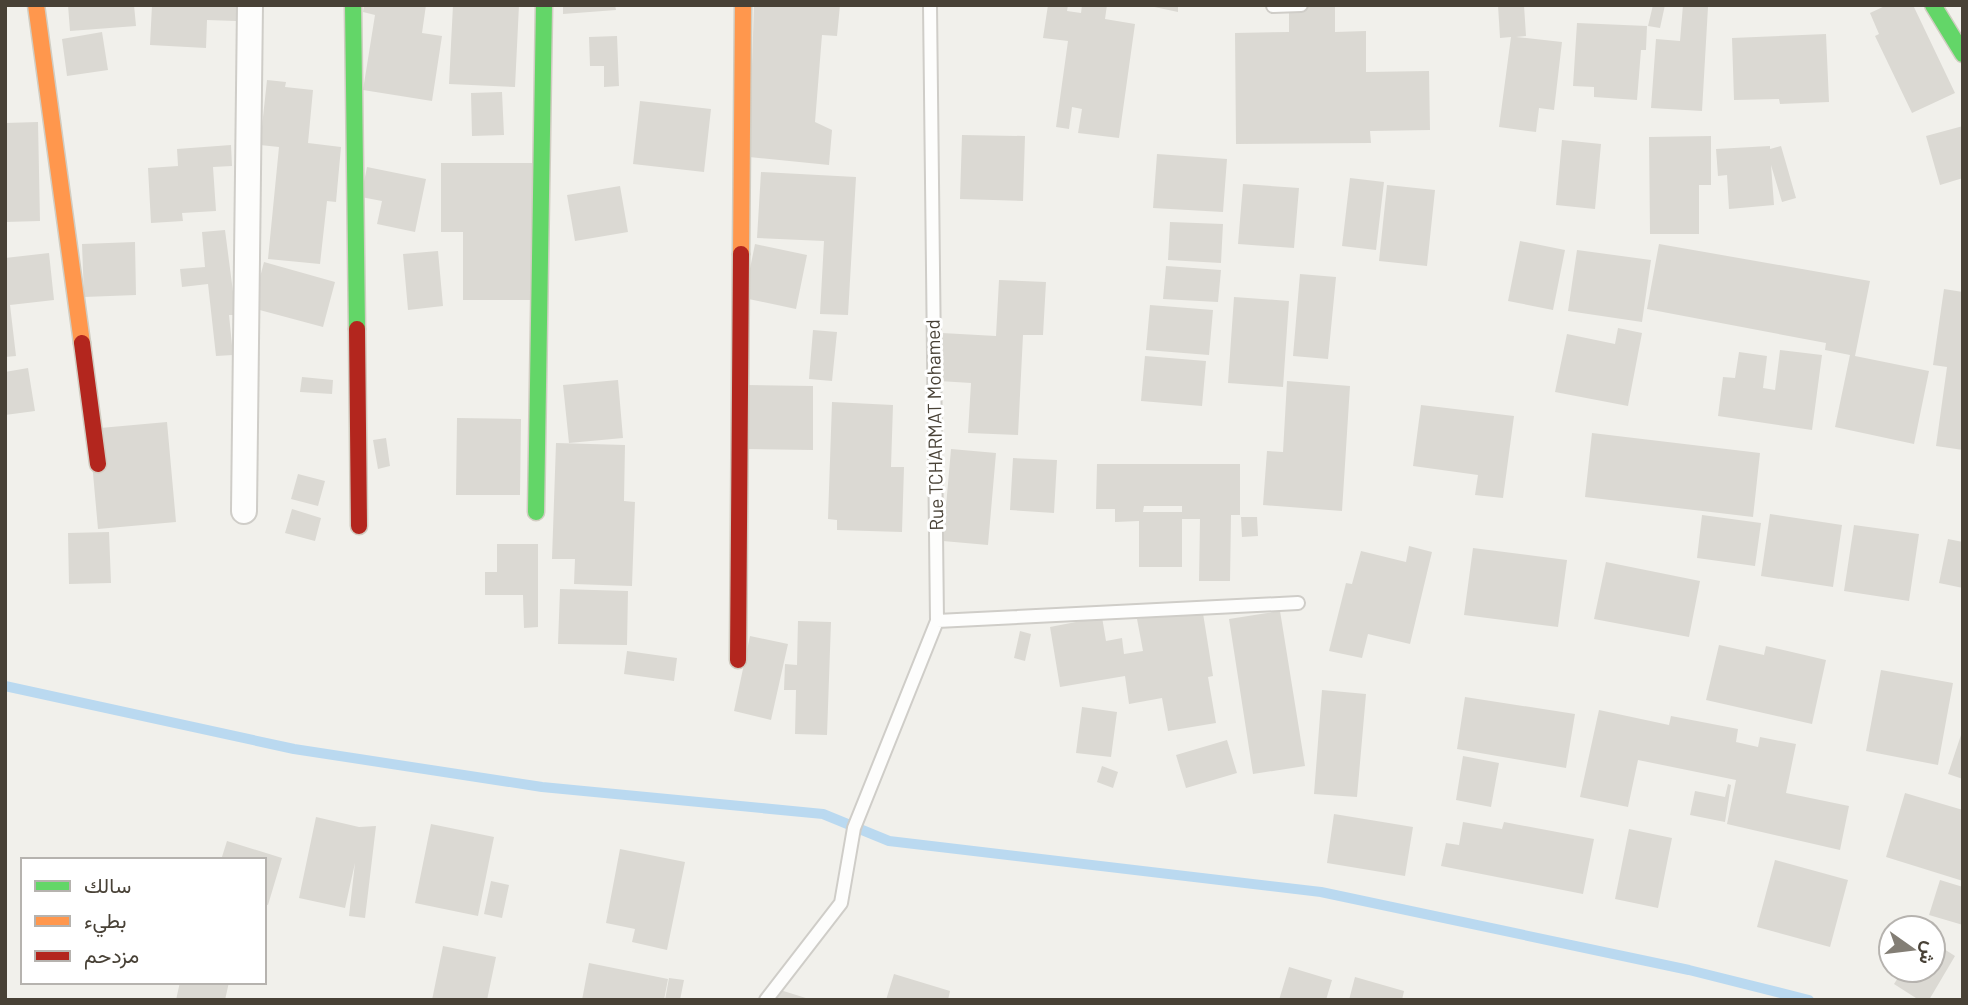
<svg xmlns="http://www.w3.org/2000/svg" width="1968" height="1005" viewBox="0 0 1968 1005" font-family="Barlow,Vazirmatn,sans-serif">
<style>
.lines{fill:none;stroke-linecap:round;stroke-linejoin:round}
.stream{stroke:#bad9f0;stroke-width:10}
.building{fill:#dbd9d3;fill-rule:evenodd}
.lane-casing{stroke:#cfcdc8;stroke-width:16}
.street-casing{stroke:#cfcdc8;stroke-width:28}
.fast-casing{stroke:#d1cdc2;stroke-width:19}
.slow-casing{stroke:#d1cdc2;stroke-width:19}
.jam-casing{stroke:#d1cdc2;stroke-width:19}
.lane{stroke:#fdfdfc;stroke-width:12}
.street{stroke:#fdfdfc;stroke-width:24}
.fast{stroke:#63d668;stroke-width:16}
.slow{stroke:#ff974d;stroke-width:16}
.jam{stroke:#b3261e;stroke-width:16}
.labels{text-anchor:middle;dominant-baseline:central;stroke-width:6;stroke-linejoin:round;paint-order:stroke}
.street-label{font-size:19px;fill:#484136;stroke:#fff}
</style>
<rect width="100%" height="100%" fill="#f1f0eb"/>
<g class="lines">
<path class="stream" d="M5 686 294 749 542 787 823 814 889 841 1321 892 1689 970 1809 1000"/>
</g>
<path class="building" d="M68 5H134L136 26 70 31Z
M152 5H237L236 21 207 20 206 48 150 45Z
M364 5H426L422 33 442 36 432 101 363 90 375 15 363 12Z
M453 5H519L515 87 449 84Z
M563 5H615L616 10 563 14Z
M754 5H840L837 36 822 35 815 122 832 130 829 165 749 157Z
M1048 5H1068L1067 11 1081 13 1082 5H1107L1105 19 1135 24 1119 138 1078 133 1082 109 1072 107 1069 129 1056 127 1068 41 1043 38Z
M1145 5H1178V12Z
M1289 5H1335V32L1366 31V72L1429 71 1430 130 1370 131 1371 143 1236 144 1235 33 1289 32Z
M1498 5H1524L1526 36 1516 37 1562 42 1554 110 1539 108 1536 132 1499 127 1511 37 1500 38Z
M1653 5H1665L1660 28 1648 26Z
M1683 5 1708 7 1702 111 1651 108 1656 39 1680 41Z
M1887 5H1913L1955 93 1912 113 1875 36 1879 34 1870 13Z
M1577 23 1647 26 1646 50H1641L1637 100 1594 97V87L1573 86Z
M102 32 108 70 67 76 62 39Z
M1826 34 1829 102 1780 104 1779 99 1734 100 1732 38Z
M617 36 619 86 604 87V66H590L589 37Z
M267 80 286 82 285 87 313 90 308 143 341 147 336 202 327 201 320 264 268 259 279 147 260 145Z
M502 92 504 135 472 136 471 93Z
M640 101 711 109 704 172 633 164Z
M38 122 40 221 5 222V123Z
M1963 126V178L1940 185 1926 136Z
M962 135 1025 136 1023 201 960 199Z
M1711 136V185H1699V234H1650L1649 137Z
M1562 140 1601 144 1595 209 1556 205Z
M231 145 232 166 213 167 216 211 182 213 183 221 151 223 148 168 178 166 177 149Z
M1770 146V149L1781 146 1796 198 1782 202 1771 165 1774 205 1729 209 1727 175 1718 176 1716 149Z
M1157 154 1227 159 1223 212 1153 208Z
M441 163H540L532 300H463V232H441Z
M367 167 426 179 415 232 377 224 382 201 361 197Z
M761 172 856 177 848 315 820 314 824 241 757 238Z
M1350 178 1384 182 1376 250 1342 246Z
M1243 184 1299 188 1294 248 1238 244Z
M1387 185 1435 190 1427 266 1379 261Z
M620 186 628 232 575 241 567 195Z
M1170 222 1223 224 1221 263 1168 260Z
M225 230 236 315H229L233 355 216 356 208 284 182 287 180 269 205 267 202 232Z
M1520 241 1565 250 1553 310 1508 301Z
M135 242 136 295 84 297 82 244Z
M755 244 807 255 796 309 744 298Z
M1659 244 1870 281 1855 356 1929 371 1914 444 1835 427 1850 355 1825 350 1826 343 1647 309Z
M1577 250 1651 260 1642 322 1568 311Z
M438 251 443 306 408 310 403 254Z
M49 253 54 300 10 305 16 356 5 357V258Z
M264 262 335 282 323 327 252 308Z
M1166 266 1221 270 1218 302 1163 299Z
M1300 274 1336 277 1328 359 1293 356Z
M999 280 1046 282 1043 335H1023L1018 435 968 433 971 383 939 381 942 333 996 336Z
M1944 289 1963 292V450L1936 446 1947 367 1933 365Z
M1234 297 1289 301 1283 387 1228 383Z
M1150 305 1213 310 1209 355 1146 350Z
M1618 328 1642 333 1628 406 1555 392 1567 334 1615 344Z
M813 330 837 332 832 381 809 379Z
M1780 350 1822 355 1812 430 1718 416 1723 377 1735 378 1739 352 1767 356 1763 388 1775 390Z
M1145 356 1206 361 1202 406 1141 401Z
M28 368 35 411 5 415V372Z
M302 377 333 380 332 394 300 392Z
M618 380 623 438 569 443 563 385Z
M1287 381 1350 386 1342 511 1263 505 1267 451 1283 452Z
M747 385 813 386V450L747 449Z
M832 402 893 405 891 467H904L902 532 837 530V520L828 519Z
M1421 405 1514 416 1503 498 1475 495 1478 475 1413 466Z
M457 418 521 419 520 495H456Z
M167 422 176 522 98 529 89 429Z
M1592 433 1760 453 1753 517 1585 497Z
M386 438 390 466 378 469 373 440Z
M556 443 625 445 624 501 635 502 632 586 574 584 575 559H552Z
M951 449 996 453 988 545 943 541Z
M1013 458 1057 460 1054 513 1010 510Z
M1097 464H1240V515H1231L1230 581H1199L1200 519H1182V567H1139V521L1115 522V509H1096ZM1144 506H1182V512H1143Z
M298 474 325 481 318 506 291 499Z
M292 509 321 518 315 541 285 533Z
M1770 514 1842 525 1833 587 1761 576Z
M1702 515 1761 523 1755 566 1697 558Z
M1241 517H1257L1258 536 1242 537Z
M1854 525 1919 534 1909 601 1844 591Z
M109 532 111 583 69 584 68 533Z
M1948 539 1963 542V588L1939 583Z
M497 544H538V627L524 628 523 595H485V572H497Z
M1409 546 1432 552 1410 644 1368 634 1362 658 1329 651 1346 583 1352 584 1361 551 1406 562Z
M1473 548 1567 560 1558 627 1464 615Z
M1606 562 1700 581 1689 637 1594 619Z
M560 589 628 591 627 645 558 644Z
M1202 607 1213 676 1208 677 1216 723 1168 731 1162 698 1129 704 1125 676 1060 687 1050 627 1102 617 1106 641 1122 638 1124 654 1143 651 1137 619Z
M1280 611 1305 766 1253 774 1229 619Z
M798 621 831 622 827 735 795 734 796 690H784L785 664 797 665Z
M1020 631 1031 634 1025 661 1014 658Z
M750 636 788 644 771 720 734 711Z
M1719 645 1764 655 1766 646 1826 660 1812 724 1706 700Z
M627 651 677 658 674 681 624 674Z
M1881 670 1953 683 1938 765 1866 751Z
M1322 690 1366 694 1357 797 1314 794Z
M1465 697 1575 714 1566 768 1457 749Z
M1082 707 1117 712 1111 757 1076 753Z
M1599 710 1669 725 1671 716 1738 729 1736 742 1758 747 1760 737 1796 744 1786 793 1849 806 1840 850 1727 824 1736 780 1638 760 1628 807 1580 797Z
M1963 729V779L1948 774Z
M1227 740 1237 773 1186 788 1176 755Z
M1463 756 1499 763 1491 807 1456 800Z
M1102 766 1118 772 1113 788 1097 782Z
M1728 784 1731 785 1725 822 1690 815 1695 791 1725 797Z
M1905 793 1963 810V881L1886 857Z
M1334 814 1413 827 1405 876 1327 863Z
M316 817 359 827 376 826 365 918 349 916 355 863 345 908 299 898Z
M1463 822 1502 829 1504 822 1594 839 1583 894 1441 866 1446 843 1459 845Z
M431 824 494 837 478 916 415 903Z
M1629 829 1672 838 1658 908 1615 899Z
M227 841 282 858 268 905 264 904V860H221Z
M620 849 685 862 667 950 632 942 635 929 606 923Z
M1775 860 1848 880 1830 947 1757 927Z
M1940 880 1963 887V925L1929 915Z
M491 881 509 885 502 918 484 914Z
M1933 942 1955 956 1929 1000H1919L1894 984 1903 970H1933Z
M443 946 496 957 487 1000H432Z
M589 963 668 979 664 1000H582Z
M1289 967 1332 980 1326 1000H1279Z
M894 974 950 991 948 1000H886Z
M1355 977 1404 991 1402 1000H1349Z
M669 978 684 980 680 1000H665Z
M180 982H229L225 1000H176Z
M777 989 809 999V1000H773Z"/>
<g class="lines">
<g class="lane-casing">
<path id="lane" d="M1273 6 1301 5
M937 621 1298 603
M766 1000 841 903 854 828 937 621 930 5"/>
</g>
<g class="street-casing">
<path id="street" d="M244 511 250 5"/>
</g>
<g class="fast-casing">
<path id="fast" d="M353 5 357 329
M1933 5 1963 54
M536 512 544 5"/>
</g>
<g class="slow-casing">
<path id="slow" d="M36 5 82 343
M741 254 743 5"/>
</g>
<g class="jam-casing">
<path id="jam" d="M357 329 359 526
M82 343 98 464
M738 660 741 254"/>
</g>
<use href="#lane" class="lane"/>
<use href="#street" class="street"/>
<use href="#fast" class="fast"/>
<use href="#slow" class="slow"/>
<use href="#jam" class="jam"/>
</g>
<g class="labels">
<g class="street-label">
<text transform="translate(934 425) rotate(-91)">Rue TCHARMAT Mohamed</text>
</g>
</g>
<rect width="1968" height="1005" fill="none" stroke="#484136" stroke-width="14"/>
<rect x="21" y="858" width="245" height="126" fill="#ffffff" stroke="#b6b3af" stroke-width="2"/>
<rect x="35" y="881" width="35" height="10" fill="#63d668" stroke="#b6b3af" stroke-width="2"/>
<text x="84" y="893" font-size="21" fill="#484136">سالك</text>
<rect x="35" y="916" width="35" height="10" fill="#ff974d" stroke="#b6b3af" stroke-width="2"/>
<text x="84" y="928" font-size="21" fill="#484136">بطيء</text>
<rect x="35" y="951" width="35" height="10" fill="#b3261e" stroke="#b6b3af" stroke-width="2"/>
<text x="84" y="963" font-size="21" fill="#484136">مزدحم</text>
<g transform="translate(1912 949) rotate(104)"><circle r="33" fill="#ffffff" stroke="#b6b3af" stroke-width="2"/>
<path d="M0-5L12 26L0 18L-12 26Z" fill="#837e75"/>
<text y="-10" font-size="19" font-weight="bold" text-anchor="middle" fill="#484136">ش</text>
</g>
</svg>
